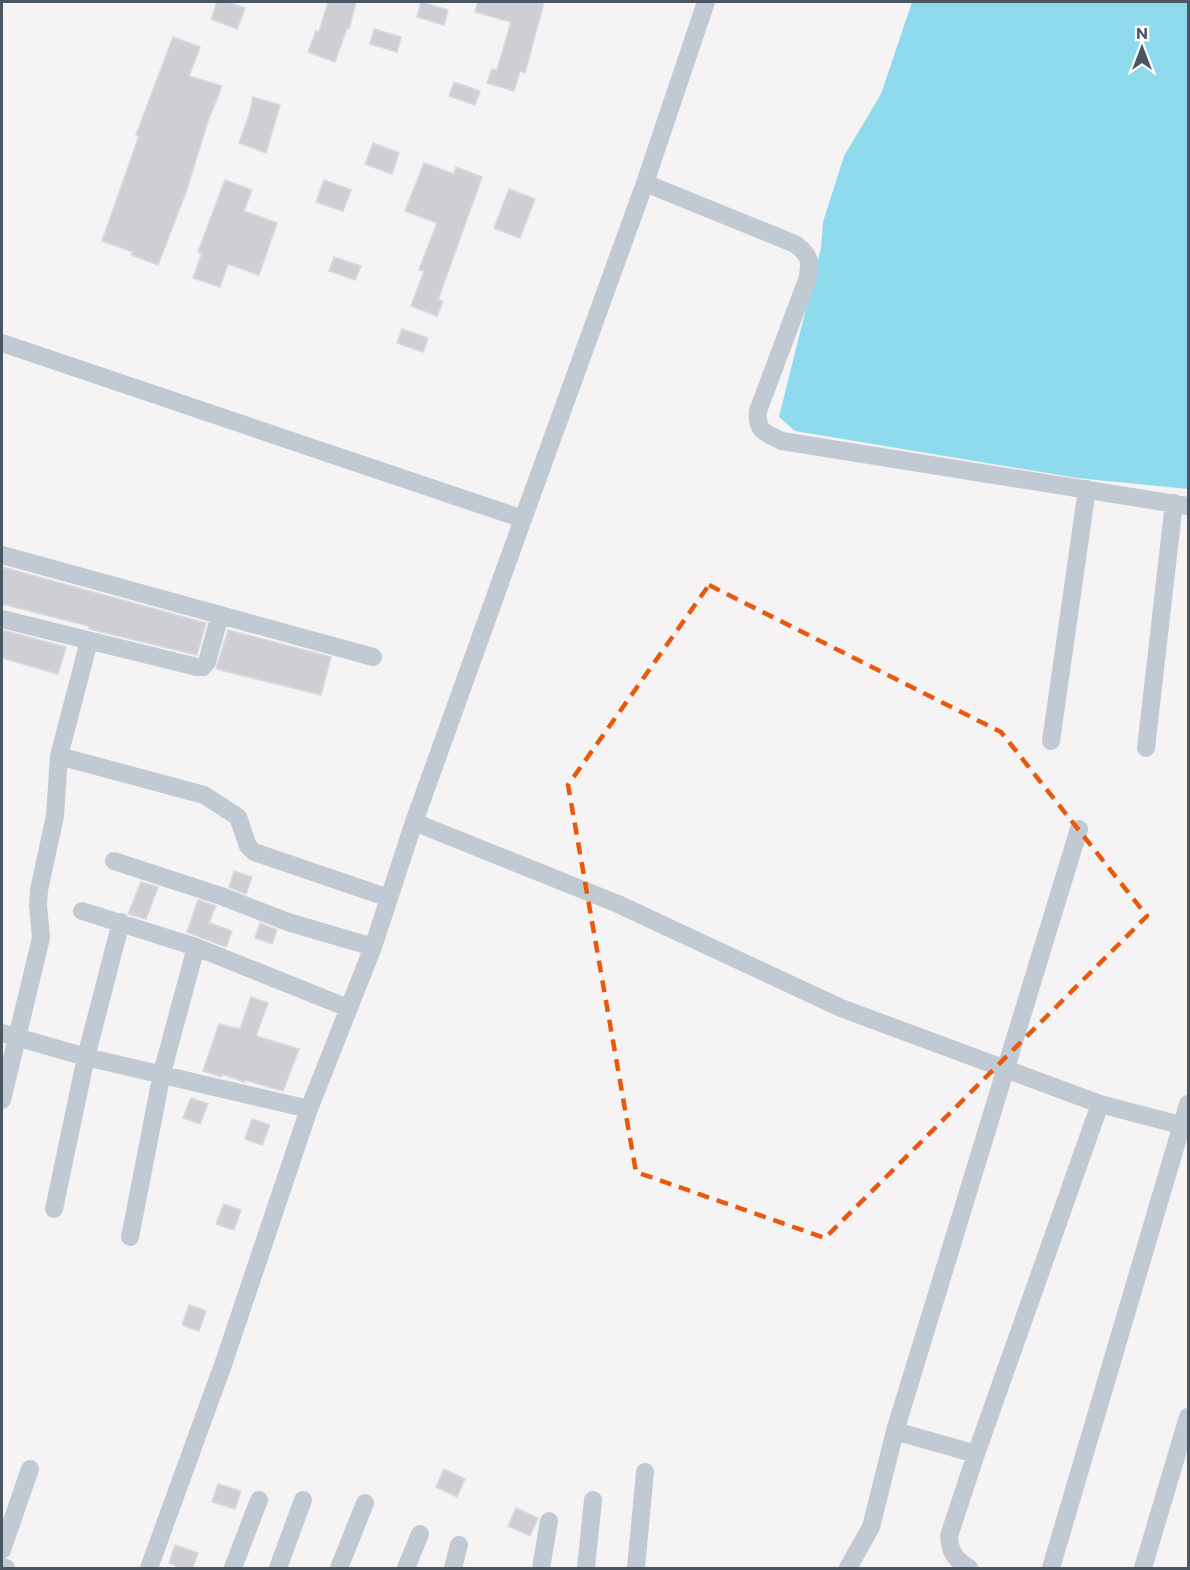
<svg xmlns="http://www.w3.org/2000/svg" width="1190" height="1570" viewBox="0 0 1190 1570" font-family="Commissioner,sans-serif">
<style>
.water{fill:#90daee}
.building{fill:#cdcfd5;stroke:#d7d9de;stroke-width:1.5}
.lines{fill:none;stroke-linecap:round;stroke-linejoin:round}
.minor{stroke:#c1cad2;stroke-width:18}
.marked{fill:none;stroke:#e8590c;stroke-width:4.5;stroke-dasharray:12 8;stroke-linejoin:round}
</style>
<rect width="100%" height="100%" fill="#f5f3f3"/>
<path class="water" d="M912 2H1188V489L1077 478 795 431 779 417 821 248 823 222 844 156 881 94Z"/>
<path class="building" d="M217 2H228L245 8 237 29 211 19Z
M328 2H356L349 29 347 28 335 62 308 52 316 31 319 32Z
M421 2 448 10 444 25 417 17Z
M478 2H544L525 73 520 71 514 91 487 83 492 69 497 70 511 22 475 12Z
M374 29 401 37 397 52 370 44Z
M173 37 200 47 189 76 222 86 208 121 186 192 158 265 131 255 133 252 102 241 139 136 136 135Z
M454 82 480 91 475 105 449 96Z
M253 97 280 105 266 153 239 143 250 112Z
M373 143 399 153 392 174 365 164Z
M424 163 454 174 456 167 482 177 438 300 443 301 437 316 411 306 424 271 419 270 437 223 405 211Z
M225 180 252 190 244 211 277 223 259 275 228 264 220 287 193 278 202 253 198 252Z
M324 180 351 190 343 211 316 202Z
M509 189 535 199 520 238 494 228Z
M334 257 361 266 355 280 329 271Z
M402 329 428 338 423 352 397 343Z
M2 567 206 623 197 655 89 629V626L2 604Z
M2 630 66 647 58 674 2 658Z
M228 630 331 657 321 695 216 669Z
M234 871 252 877 246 894 229 887Z
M141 882 158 887 146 919 128 914Z
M198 900 216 906 209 923 232 931 226 947 187 932Z
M260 923 277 930 272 944 255 938Z
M251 997 268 1003 256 1036 299 1049 283 1091 245 1080 244 1082 222 1074 221 1077 203 1071 219 1024 240 1029Z
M191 1098 208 1104 200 1124 183 1118Z
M252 1119 270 1125 262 1145 245 1139Z
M224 1204 241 1210 234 1230 216 1224Z
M189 1305 206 1311 199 1331 182 1325Z
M444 1469 465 1479 457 1497 436 1487Z
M218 1484 241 1491 235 1509 212 1502Z
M516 1508 538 1518 530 1536 508 1526Z
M175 1545 198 1553 192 1569H183L169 1563Z"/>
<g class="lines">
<path class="minor" d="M645 183 795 244C811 256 811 261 807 280L758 411C756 431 765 433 782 441L1188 506
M2 343 523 519
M2 555 373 657
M2 619 197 667H203L207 662 220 615
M1051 741 1087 489
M1146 748 1174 503
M59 756 204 795 238 817 248 846 254 852 389 898
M414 822 618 904 841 1008 1100 1104 1188 1127
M114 861 221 896 288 922 373 947
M82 911 196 947 348 1008
M2 1033 86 1057 309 1109
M2 1100 41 938 38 905 39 890 55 816 59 756 89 641
M54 1209 86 1057 121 922
M130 1237 162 1073 196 947
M895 1431 976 1454
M2 1550 30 1469
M2 1567 6 1568
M149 1568 224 1362 309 1109 373 947 414 822 523 519 645 183 706 2
M233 1568 259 1500
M278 1568 303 1500
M339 1568 365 1503
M406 1568 420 1534
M453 1568 459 1545
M541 1568 549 1521
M586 1568 593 1500
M636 1568 645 1472
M848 1568 871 1527 895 1431 1079 829
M969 1568C955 1559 950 1553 949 1536L976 1454 1100 1104
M1051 1568 1188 1104
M1143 1568 1188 1417"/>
</g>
<path class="marked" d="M709 585 1001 732 1147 916 825 1238 636 1172 568 785Z"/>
<rect width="1190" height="1570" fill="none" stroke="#4a5661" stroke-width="6"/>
<g transform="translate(1142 48)" stroke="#ffffff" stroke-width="4.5" paint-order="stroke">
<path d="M0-4.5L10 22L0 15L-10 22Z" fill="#4a5661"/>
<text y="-9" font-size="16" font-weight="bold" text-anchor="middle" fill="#4a5661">N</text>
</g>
</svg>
